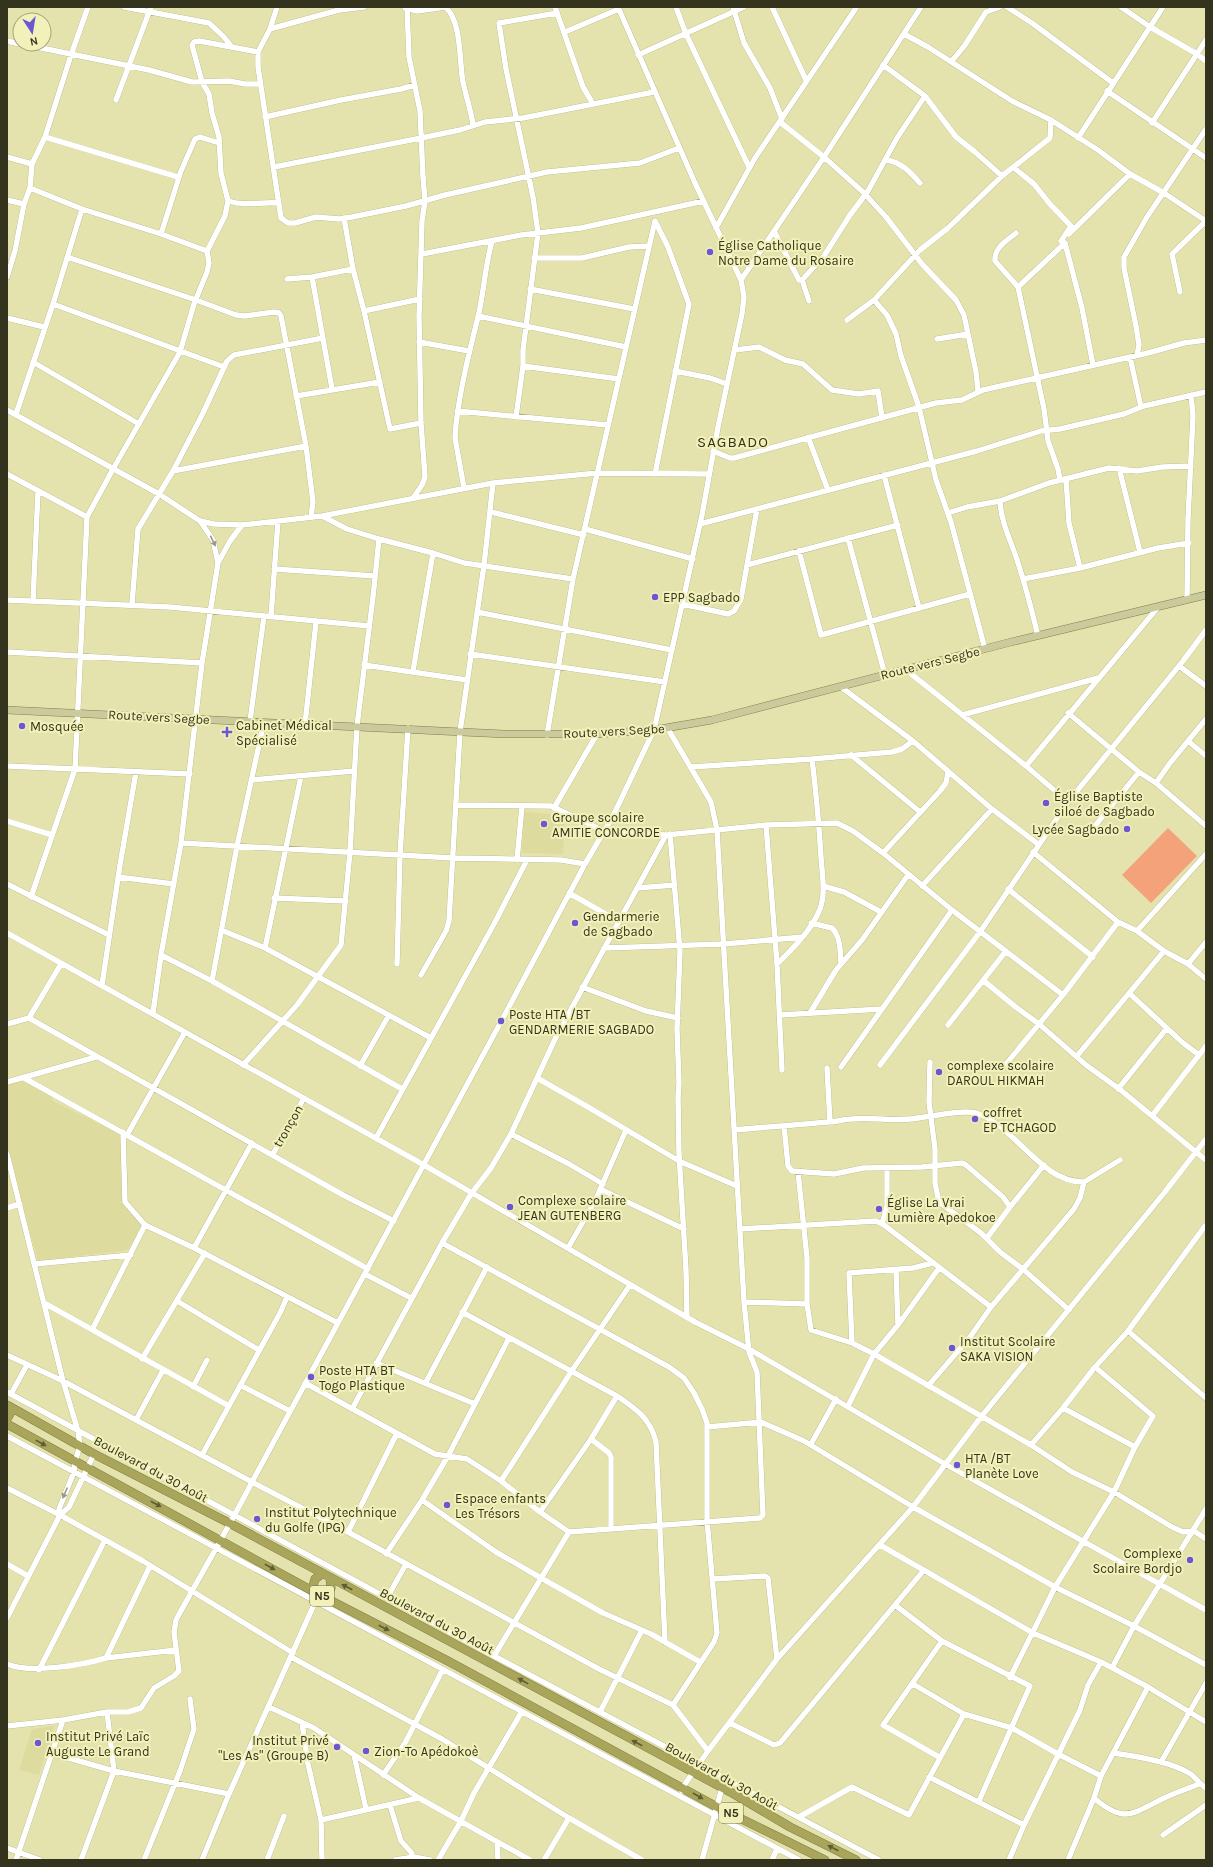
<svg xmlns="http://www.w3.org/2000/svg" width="1213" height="1867" viewBox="0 0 1213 1867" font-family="Karla,sans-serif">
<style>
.built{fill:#dddb9d}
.pitch{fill:#f3a27a}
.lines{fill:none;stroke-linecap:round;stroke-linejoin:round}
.minor-casing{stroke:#abaa76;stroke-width:6}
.major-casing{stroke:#807e46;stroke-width:8}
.highway-casing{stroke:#807e46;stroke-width:9}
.minor{stroke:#fff;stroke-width:5.5}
.major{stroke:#cbca9d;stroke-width:7}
.highway{stroke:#a9a65c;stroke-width:8}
.oneway{fill:#9a9a8e}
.oneway2{fill:#5d5c34}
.poi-dot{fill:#6c57d0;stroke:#f2f1ba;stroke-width:1.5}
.labels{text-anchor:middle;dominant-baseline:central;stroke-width:4;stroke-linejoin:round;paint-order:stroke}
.shield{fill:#f2f1ba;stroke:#6d6d4d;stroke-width:1}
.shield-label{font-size:12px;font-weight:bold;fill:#34341e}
.poi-label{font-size:13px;fill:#34341e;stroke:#f2f1ba;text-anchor:start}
.street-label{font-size:13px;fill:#34341e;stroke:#f2f1ba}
.quarter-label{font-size:15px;letter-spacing:1px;fill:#34341e;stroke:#f2f1ba}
</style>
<rect width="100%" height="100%" fill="#e5e3ad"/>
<path class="built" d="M524 812 565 815 563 854 522 853Z
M23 1078 51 1096 53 1101 120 1134 123 1202 142 1226 128 1250 38 1261 7 1148V1083Z
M54 1726 39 1775 19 1770 32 1729Z"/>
<path class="pitch" d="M1168 828 1197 856 1151 903 1122 875Z"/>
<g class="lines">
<g class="minor-casing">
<path id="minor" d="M124 7 209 23 223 36 232 47
M277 7 270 29 258 52V67L281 218 288 223H295L316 217 339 219 352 217 406 206 445 195 547 172 640 163 679 148
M407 7 409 57 420 111 423 177 425 201 422 221 419 316 421 423 425 477 422 485 413 498
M555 7 583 87 593 104
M676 7 686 34 749 167
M733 7 744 43 770 88 782 119
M772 7 806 80
M1007 7 1032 23 1113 83
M1121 7 1150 27 1197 54 1206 61
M405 8 417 11 445 7C462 20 459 62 463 82 466 97 471 110 473 125
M270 29 339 10 364 7
M565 32 619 9
M904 34 928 47 1012 101 1051 120 1098 150 1130 174 1164 193 1206 221
M7 41 20 44
M22 44 149 70 192 82 229 81 245 84H260
M638 55 744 7
M951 62 965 45 986 12 1000 7
M883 65 925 96 956 137 975 152 1002 176
M1107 91 1206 158
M116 100 151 7
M265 117 341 100 401 89 415 85
M780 122 824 157 863 192 886 217 922 264 956 300 964 315 976 372 978 391
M1152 123 1206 40
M45 137 178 177
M1078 138 1163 7
M7 157 32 164
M886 160C901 162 910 172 920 183
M274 167 421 138 460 130 485 122 523 118 654 92
M1013 167 1034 184 1049 203 1071 226 1061 241
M30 188 82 209 161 234 207 251
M7 200 24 204
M228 201C247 207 260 201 279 203
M344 218 353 269 364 311 390 429 421 423
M655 221 668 247 689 304 655 474
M716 228 755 158 856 8
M774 231 799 280H802L809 301
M1016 233C1007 241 994 247 995 261L1018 287
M161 234 181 171 195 139 200 137 219 143
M1069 234 1130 174
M1065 243 1082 308 1093 365
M422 254 521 235 581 228 704 201
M67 257 196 300 236 315 245 316 274 312 279 313 281 316 306 446 313 502 311 517
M534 258H582L629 247 649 246
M7 277 15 251 24 204 30 188 32 164 45 137 71 55 88 7
M312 277 332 389
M287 279 312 277 353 269
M741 280 824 157 921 7
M802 280 824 256 850 215 868 191 897 138 925 96
M530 289 634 309
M1180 292 1172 254 1206 221
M53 304 224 367
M364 311 420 299
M478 316 626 347
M7 318 44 327
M847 320 874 300
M937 339 968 334
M419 342 469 351
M735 350 759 347 785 360 803 364 832 390 859 394 878 391 882 418
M1137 355 1139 345 1136 326 1124 268V257L1147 217 1206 129
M1130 357 1141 407
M33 362 139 424
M523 366 619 379
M675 371 710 378 727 384
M296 396 380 382
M7 410 159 494 200 521 214 524 242 525 322 516 493 483 598 473 709 474
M457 411 608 425
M16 414 53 304 82 209
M516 417 523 366V350L538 233 533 197 506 69 499 23 557 13
M808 437 828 490
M713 451 730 458H734L936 403 962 400 983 390 1148 353 1184 343 1206 340
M1119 468 1140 552
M173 471 306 446
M7 474 87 517
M884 475 919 608
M1066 479 1069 523 1080 568
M1060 480 1058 469 1048 441 1044 409 1018 287 1065 243 1061 241
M464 488 455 438 456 425C460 389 469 353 478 317 484 292 485 266 492 241
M1000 501C1001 523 1012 543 1018 563 1026 587 1032 611 1038 636
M491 512 584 535
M948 513 967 507 1000 501 1049 483 1109 468 1137 471 1162 467 1191 466
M322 516 347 529 379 539 433 553 464 563 573 579
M700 524 977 451 1041 431 1060 429 1124 414 1144 406 1206 392
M585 529 693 559
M848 538 885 675
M799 551 821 635 970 594
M218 563 230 541 242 525
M747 565 898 525
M274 569 375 576
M1023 579 1080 568 1158 548 1189 543
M1187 599 1188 519 1193 416 1191 395
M7 600 170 607 369 626
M33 601 38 491
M132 604 138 529 173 471 203 413 227 361 234 355 323 338
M682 604 728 614 734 611 741 599 757 509
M477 612 672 650
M271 616 278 521
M985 649 951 522 936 480 919 407 901 356 896 334 887 315 874 300 920 250 948 228 1002 176 1050 138 1051 120
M7 652 202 663
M470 654 665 682
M364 665 467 680
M1179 666 1206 686
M905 669 1026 766 1068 802
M413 671 433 553
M841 687 913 741 992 809 1038 844
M1068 713 1139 772 1156 783 1206 826
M962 715 1098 678
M250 721 264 616
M305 724 316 622
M547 735 573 579 655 221
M1188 741 1206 756
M851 755 919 811
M7 766 190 774
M1026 766 1159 606
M691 767 812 759 892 752 902 749 913 741
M251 780 354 771
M1156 783 1170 763 1206 719
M456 805 551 806 604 831 646 834 666 835 766 825 837 823 853 831 883 853 952 910 1063 995
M554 808 597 734
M7 821 52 835
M766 825 777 964 782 1070
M1094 827 1139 772
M670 834 680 951 677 1029 679 1083 678 1097 679 1154 686 1270 687 1317
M181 843 453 858 561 860 585 864
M1033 852 1118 922 1137 931 1164 951 1188 964 1206 979
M883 853 940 791 946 783 948 772
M517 860 522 806
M118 877 174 884
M7 884 109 935
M823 886 844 892 881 912
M922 886 992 809
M637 888 675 885
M1008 889 1093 957
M569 893 618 921
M31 897 75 769 87 517 113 469 180 352 194 304 207 272 209 263 207 251 225 216 228 201 221 173 219 137 212 113 209 94 202 82 192 45 194 42 199 41 258 52
M274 898 346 901
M811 923 832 928C841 937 840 952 841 964
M221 930 265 948 431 1038
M1137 931 1206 854
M7 933 424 1165 695 1322 749 1349 945 1464 1206 1610
M265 948 301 776
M604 948 724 944 803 937
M161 955 212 981 402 1089
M397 964 400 855 408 728
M777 964C792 949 812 930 820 909 826 893 822 874 821 857 819 824 816 792 812 759
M1188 964 1206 942
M421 975 446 931 449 921 460 732 484 565 493 483
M212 981 237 846 264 722
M984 981 1017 1008 1039 1024 1086 1065 1122 1091 1206 1160
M102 985 120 865 136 772
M582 987 646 1011 678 1018
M1129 993 1183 1043 1199 1055
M153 1013 161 955 181 843 202 663 218 563 213 540 200 521
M810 1013 836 970 862 940 908 875
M780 1015 882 1009
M29 1018 343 1195 394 1221
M7 1024 29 1018 61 964
M948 1025 1006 951
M1077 1056 1164 951
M930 1062 929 1102 935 1149V1183L939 1202 981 1233 1000 1252 1024 1270 1069 1310
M1006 1064 1063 995 1118 922
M243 1065 297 1005 341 945 350 852 357 726 373 597 379 539
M880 1065 980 932 1068 802 1183 661 1206 630
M360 1066 389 1015
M841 1067 952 910
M827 1068 830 1122
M24 1078 368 1269
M537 1078 588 1107 679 1161 737 1186
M7 1082 96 1057
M1118 1089 1167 1028
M1152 1116 1206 1046
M784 1126 788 1166 792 1171 834 1174 863 1168 922 1167 962 1163 966 1165 1003 1197 1010 1207
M734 1130C765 1127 797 1125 828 1122 836 1122 844 1119 852 1119 871 1117 891 1121 910 1119 926 1118 964 1108 979 1114 1016 1128 1042 1183 1084 1182
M123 1132 125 1202 145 1225 194 1248 338 1323
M511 1134 569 1164 603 1184
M127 1135 185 1032
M376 1138 494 924 527 860
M7 1154 63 1381 78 1431 80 1445 75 1462 74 1472 59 1509 60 1515
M273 1154 304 1098
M798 1172 807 1258V1304L811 1330 852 1343 874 1354 1031 1445 1072 1472 1114 1492 1172 1527 1183 1532 1194 1531 1206 1539
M600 1189 684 1229
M7 1208 20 1204
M882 1224 887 1206V1168
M740 1229 876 1221 884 1225 991 1307
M987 1238 1010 1207 1044 1165
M442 1243 669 1367 684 1378 694 1393 702 1409 707 1423V1520L717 1633 714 1642 673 1705
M194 1248 252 1143
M568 1248 595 1201 626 1130
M34 1264 131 1255
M896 1270 898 1325
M365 1274 411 1298
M177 1301 259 1350
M744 1302 807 1304
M46 1304 229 1406
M462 1312 617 1396C636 1409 650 1418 656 1442L665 1642
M92 1330 145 1225
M1128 1331 1206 1398
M852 1343 849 1273 913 1268 933 1263
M7 1355 63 1381 252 1482 348 1532 599 1669 673 1705 708 1751
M142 1359 205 1253
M376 1363 475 1404
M426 1382 487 1267
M305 1383 435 1454 467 1459 501 1481 540 1512 569 1532
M240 1385 290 1411
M928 1386 970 1337 991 1307 1074 1209 1080 1198 1084 1182 1120 1160
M193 1387 207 1360
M7 1392 494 1656 879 1860
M11 1394 27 1365
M848 1406 874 1354 898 1325 939 1268
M1063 1408 1135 1447
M352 1409 442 1243 471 1194 491 1168 511 1134 556 1037 666 835
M136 1420 163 1370
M707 1427 761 1422 804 1441 913 1507 1055 1587 1134 1626 1206 1665
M7 1436 799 1860
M591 1439 609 1453 611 1457V1529
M811 1444 836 1399
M1031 1445 1063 1408 1095 1367 1128 1331 1205 1226
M202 1455 280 1313 287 1297
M501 1481 571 1372 630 1285
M7 1488 60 1515 143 1561 293 1653
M422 1500 496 1552 541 1578 603 1613 651 1634 700 1662
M540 1512 591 1439 617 1396
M348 1532 397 1433
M880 1545 1033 1633 1101 1662 1148 1687 1206 1722
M386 1554 422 1500 448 1456 509 1338
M7 1564 28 1576
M713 1579 765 1576 768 1578 777 1659
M387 1598 406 1564
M895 1605 942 1641 1030 1686 979 1801
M7 1618 60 1515 69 1507 94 1454
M494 1656 569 1532 760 1518 763 1515 757 1372 749 1352 744 1302 717 830 711 802 668 729
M291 1657 442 1739 569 1818 642 1860
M106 1658 176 1650
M7 1664C30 1674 83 1665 106 1658L150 1566
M1112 1668 1134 1626 1206 1509
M39 1670 105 1540
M1010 1678 1055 1587 1114 1492 1135 1447 1153 1416 1095 1367
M913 1684 964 1714 1012 1728 1058 1754 1101 1776
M269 1707 314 1728 419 1798 530 1860
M600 1712 642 1630
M302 1723 308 1764 321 1820 322 1860
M730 1723 774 1745 780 1743 924 1570
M7 1726 63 1720 107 1712H128L141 1708 154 1688 174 1676 179 1671 174 1632 176 1620C201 1574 228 1529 252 1482L503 1018 585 864 614 814 654 730 702 515 718 427 742 314 744 297 741 280 695 183 618 7
M51 1753 114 1771 229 1794
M1114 1753C1137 1757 1169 1761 1189 1773 1196 1777 1199 1784 1206 1788
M354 1755 366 1809
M939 1757 883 1725 942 1641
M1161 1762 1206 1683
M383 1775 405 1743 443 1669
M929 1777 1024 1825
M682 1791 683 1787 708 1751 777 1659 913 1507 981 1417 1164 1193 1206 1139
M1094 1798C1123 1823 1131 1815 1162 1799 1174 1793 1187 1789 1199 1784
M390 1805 401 1841 411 1852 414 1860
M799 1817 852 1787 909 1815 964 1714
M321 1820 419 1798
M1163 1835 1206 1805
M497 1842 498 1860
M7 1848 40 1860
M16 1860 63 1720
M81 1860 114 1771 107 1712
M144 1860 180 1771 194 1729 190 1699
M202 1860 229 1794 317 1598
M267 1860 284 1816
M395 1860 414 1857 430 1860
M438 1860 461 1821 474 1793 521 1713
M544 1860 569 1818
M702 1860 722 1788
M772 1860 777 1849
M1009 1860 1024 1825 1080 1710 1088 1685 1101 1662
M1068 1860 1094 1798 1101 1776 1148 1687"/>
</g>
<g class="major-casing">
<path id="major" d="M7 710 504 734H597L654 730 712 720 1011 642 1206 595"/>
</g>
<g class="highway-casing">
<path id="highway" d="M7 1405 94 1454 231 1524 734 1794 790 1827 856 1860
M7 1419 11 1412 9 1406
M7 1424 318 1594 448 1661 717 1807 825 1860
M312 1590 315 1579 322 1574
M325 1597 331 1588 330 1578"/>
</g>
<use href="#minor" class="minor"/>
<use href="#major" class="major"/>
<use href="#highway" class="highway"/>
</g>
<defs><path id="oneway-solid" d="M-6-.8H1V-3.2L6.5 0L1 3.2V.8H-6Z"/></defs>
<g class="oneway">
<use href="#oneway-solid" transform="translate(213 541) rotate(64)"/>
<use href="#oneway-solid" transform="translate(65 1493) rotate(114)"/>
</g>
<g class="oneway2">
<use href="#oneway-solid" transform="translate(41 1443) rotate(29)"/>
<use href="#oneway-solid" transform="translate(156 1504) rotate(28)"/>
<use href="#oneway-solid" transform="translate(270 1567) rotate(29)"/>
<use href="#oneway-solid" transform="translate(347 1587) rotate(-153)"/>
<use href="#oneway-solid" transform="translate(384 1628) rotate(28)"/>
<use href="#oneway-solid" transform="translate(523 1681) rotate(-151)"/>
<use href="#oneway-solid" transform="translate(637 1743) rotate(-152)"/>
<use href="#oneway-solid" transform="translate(698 1796) rotate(30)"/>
<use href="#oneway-solid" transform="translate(833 1848) rotate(-153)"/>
</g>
<g class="poi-dot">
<circle cx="710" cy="252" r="4"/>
<circle cx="655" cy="597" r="4"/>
<circle cx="22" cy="726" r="4"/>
<path d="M225 726h4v4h4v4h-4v4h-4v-4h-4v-4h4z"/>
<circle cx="1046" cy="803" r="4"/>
<circle cx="544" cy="824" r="4"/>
<circle cx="1127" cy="829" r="4"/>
<circle cx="575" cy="923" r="4"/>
<circle cx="501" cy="1021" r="4"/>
<circle cx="939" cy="1072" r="4"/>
<circle cx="975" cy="1119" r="4"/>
<circle cx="510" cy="1207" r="4"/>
<circle cx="879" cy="1209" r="4"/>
<circle cx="952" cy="1348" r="4"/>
<circle cx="311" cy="1377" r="4"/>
<circle cx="957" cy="1465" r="4"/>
<circle cx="447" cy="1505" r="4"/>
<circle cx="257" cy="1519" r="4"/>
<circle cx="1190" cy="1560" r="4"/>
<circle cx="38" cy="1743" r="4"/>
<circle cx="337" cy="1747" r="4"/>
<circle cx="366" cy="1751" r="4"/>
</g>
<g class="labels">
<g class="shield">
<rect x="310" y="1586" width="24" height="20" rx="3"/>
<rect x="719" y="1803" width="24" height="20" rx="3"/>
</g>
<g class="shield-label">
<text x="322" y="1596">N5</text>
<text x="731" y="1813">N5</text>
</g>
<g class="poi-label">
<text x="718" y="245">Église Catholique<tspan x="718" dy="15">Notre Dame du Rosaire</tspan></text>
<text x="663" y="597">EPP Sagbado</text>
<text x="236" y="725">Cabinet Médical<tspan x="236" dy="15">Spécialisé</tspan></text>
<text x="30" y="726">Mosquée</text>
<text x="1054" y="796">Église Baptiste<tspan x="1054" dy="15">siloé de Sagbado</tspan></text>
<text x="552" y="817">Groupe scolaire<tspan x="552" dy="15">AMITIE CONCORDE</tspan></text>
<text x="1119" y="829" text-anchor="end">Lycée Sagbado</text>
<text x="583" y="916">Gendarmerie<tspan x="583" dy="15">de Sagbado</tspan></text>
<text x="509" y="1014">Poste HTA /BT<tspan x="509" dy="15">GENDARMERIE SAGBADO</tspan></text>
<text x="947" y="1065">complexe scolaire<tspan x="947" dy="15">DAROUL HIKMAH</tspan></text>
<text x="983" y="1112">coffret<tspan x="983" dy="15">EP TCHAGOD</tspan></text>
<text x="518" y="1200">Complexe scolaire<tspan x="518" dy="15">JEAN GUTENBERG</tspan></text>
<text x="887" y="1202">Église La Vrai<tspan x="887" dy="15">Lumière Apedokoe</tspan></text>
<text x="960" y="1341">Institut Scolaire<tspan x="960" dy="15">SAKA VISION</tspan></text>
<text x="319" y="1370">Poste HTA BT<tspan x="319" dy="15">Togo Plastique</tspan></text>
<text x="965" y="1458">HTA /BT<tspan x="965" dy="15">Planète Love</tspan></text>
<text x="455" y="1498">Espace enfants<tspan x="455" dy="15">Les Trésors</tspan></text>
<text x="265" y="1512">Institut Polytechnique<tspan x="265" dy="15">du Golfe (IPG)</tspan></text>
<text x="1182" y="1553" text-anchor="end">Complexe<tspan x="1182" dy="15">Scolaire Bordjo</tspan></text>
<text x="46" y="1736">Institut Privé Laïc<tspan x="46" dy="15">Auguste Le Grand</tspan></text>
<text x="329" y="1740" text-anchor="end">Institut Privé<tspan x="329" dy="15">"Les As" (Groupe B)</tspan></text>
<text x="374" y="1751">Zion-To Apédokoè</text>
</g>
<g class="street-label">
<text transform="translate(930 663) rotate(-14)">Route vers Segbe</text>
<text transform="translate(159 717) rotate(3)">Route vers Segbe</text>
<text transform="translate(614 731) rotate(-3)">Route vers Segbe</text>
<text transform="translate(288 1126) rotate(-60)">tronçon</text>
<text transform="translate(151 1469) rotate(28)">Boulevard du 30 Août</text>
<text transform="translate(437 1621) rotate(28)">Boulevard du 30 Août</text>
<text transform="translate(722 1776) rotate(29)">Boulevard du 30 Août</text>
</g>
<g class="quarter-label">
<text x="733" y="442">SAGBADO</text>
</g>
</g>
<rect width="1213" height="1867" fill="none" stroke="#34341e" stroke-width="16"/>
<g transform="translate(32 32) rotate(168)"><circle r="19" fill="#f2f1ba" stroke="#a6a57c"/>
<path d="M0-3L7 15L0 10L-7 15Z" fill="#6c57d0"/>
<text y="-6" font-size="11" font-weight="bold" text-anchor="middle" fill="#34341e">N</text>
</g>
</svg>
